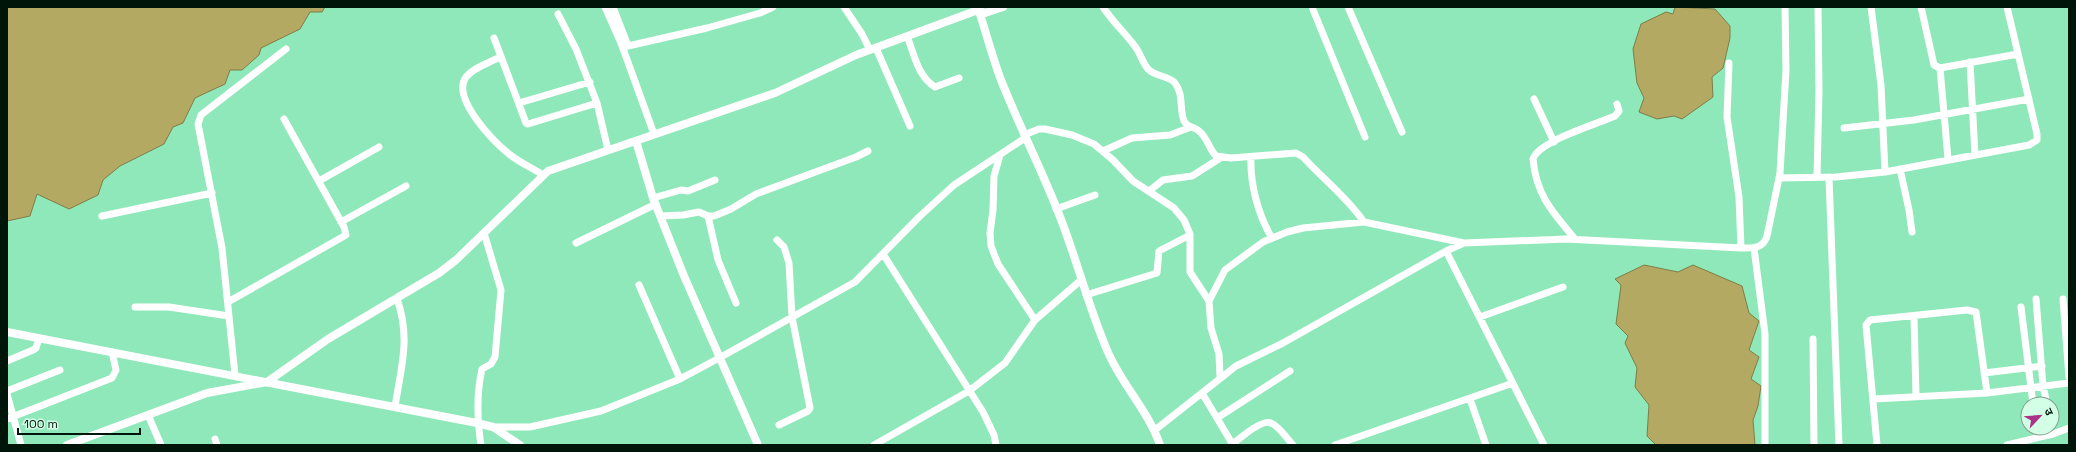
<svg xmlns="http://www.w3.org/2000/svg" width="2076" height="452" viewBox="0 0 2076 452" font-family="'Space Grotesk','Noto Sans Devanagari',sans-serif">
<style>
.water{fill:#b4a962;stroke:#7e7d47}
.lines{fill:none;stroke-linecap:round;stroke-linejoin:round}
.minor{stroke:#fff;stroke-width:7}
.tertiary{stroke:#fff;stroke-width:8}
</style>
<rect width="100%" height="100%" fill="#8ee8ba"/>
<path class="water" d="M7 7H325L322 12H310L300 29 261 48 259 55 242 70H230L225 84 195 98 183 123 173 127 164 144 120 166 103 180 98 195 69 209 37 194 30 216 7 221Z
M1675 7 1715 9 1730 26V38L1723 68 1712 77 1713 97 1682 119 1674 116 1657 119 1639 112 1644 98 1637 83 1633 49 1641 24 1666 12 1673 14Z
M1644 265 1678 272 1693 265 1742 286 1749 313 1759 321 1749 350 1759 357 1751 379 1761 386 1758 406 1753 420 1755 445H1656L1647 436 1649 405 1635 387 1637 368 1625 343 1628 336 1616 324 1621 285 1615 279Z"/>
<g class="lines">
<path class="minor" d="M605 7 621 43 654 134
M613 7 628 46
M844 7 862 34 870 50
M1103 7C1112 21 1124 32 1134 45 1140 52 1142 62 1148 69 1155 77 1168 75 1175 83 1184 95 1179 108 1184 121 1187 127 1194 127 1199 131 1207 137 1209 149 1216 156L1231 158 1296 153 1303 157C1323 179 1347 197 1364 222
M1312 7 1365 137
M1348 7 1402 132
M1871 7 1881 85 1885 172
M1921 7 1934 65 1940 68 2018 54
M558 14 576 49 597 103 608 150
M907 36C914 54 918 77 935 87L959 78
M494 38 526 123 528 124 597 103
M621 43 628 46 707 28 760 13 773 7
M876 48 910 126
M500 57C489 63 474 67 466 77 451 98 493 141 509 154 519 162 532 168 543 175
M1970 62 1975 155
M1729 63 1727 117 1739 197 1741 248
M1940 68 1948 159
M1534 99 1554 142
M519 103 590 82
M1844 128 1914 120 2029 99
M1024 135 1039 129H1045L1072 135 1094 144 1113 160 1133 181 1174 208 1184 220 1190 234V272L1209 301
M1103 151 1132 138 1170 135 1191 127
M1000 155 994 176 993 210 990 233 991 246 998 264 1035 320
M1251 157C1250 184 1258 215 1272 238
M1900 169 1909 210 1912 232
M1817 177 1819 91 1818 7
M1829 177 1839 445
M1780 178 1836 177 1885 172 2029 145 2037 140V134L2007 7
M319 181 379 147
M1149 191 1163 180 1192 176 1222 157
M653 198 681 190 688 191 715 180
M1056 209 1095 195
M102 216 212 193
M661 216 683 215 699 212 708 216H714L731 209 756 194 856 157 868 151
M708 216 718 260 736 303
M341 222 406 186
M1575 239C1553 213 1536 195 1533 159 1539 141 1597 124 1615 116L1619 111 1617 104
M777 240 784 247 789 263 792 317 810 408 808 411 779 425
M576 243 656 204
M1754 248 1765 334V445
M1446 251 1544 445
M883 254 983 412 994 435 996 445
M639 285 680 379
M1086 295 1157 273 1159 251 1190 235
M2036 299 2043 386 2047 404
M2063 299 2069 377
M228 302 346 235 344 227 284 119
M135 307H169L229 316
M2021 307 2033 404
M1480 317 1563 287
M1914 317 1916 396
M1813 339 1814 445
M7 361 33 350 36 348 39 338
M1984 373 2042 366
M235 375 222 248 198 124 201 115 286 49
M1220 377 1219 354 1211 328 1209 301 1225 270 1263 242 1287 232 1303 228 1364 222 1464 243
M7 391 60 370
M1202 393 1233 445
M7 394 21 445
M1470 399 1486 445
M1874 399 1987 393 2069 383
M395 407C401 367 411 338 397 299
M148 415 161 445
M1217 418 1290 371
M7 419 112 378 116 370 112 352
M493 427H530L601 411 680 379 721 357 855 282 919 217 954 185 1025 138
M2038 428 2040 437
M1155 430 1236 366 1283 343 1446 251 1464 243 1566 239 1741 248C1753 248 1763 249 1767 236L1780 173 1786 70 1785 7
M215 439 217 445
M1233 444C1240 438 1262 419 1271 423 1279 426 1287 439 1293 445
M481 445C477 419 476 395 482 369L491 364 495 357 501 290 484 233
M874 445 969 391 1005 363 1035 320 1081 280
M1335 445 1513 383
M1877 445 1866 325 1870 320 1967 310 1976 312 1987 393
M2007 445 2053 434 2069 428"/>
<path class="tertiary" d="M978 8C986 32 992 56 1001 80 1020 128 1044 174 1062 222 1078 264 1089 308 1107 350 1121 384 1148 410 1160 445
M636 141 653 198 684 276 758 445
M7 332 477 423 493 427 520 445
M67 445 207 393 267 382 328 339 439 273 456 260 548 171 775 93 856 55 978 10 985 13 1003 7"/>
</g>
<rect width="2076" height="452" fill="none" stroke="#001509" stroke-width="16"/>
<g transform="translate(2040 416) rotate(64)"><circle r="19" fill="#d4ffe7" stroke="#7fa18e"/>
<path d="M0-3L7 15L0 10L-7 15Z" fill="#aa3389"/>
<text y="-6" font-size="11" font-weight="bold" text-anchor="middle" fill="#001509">उ</text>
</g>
<path d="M18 428v6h122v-6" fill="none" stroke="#001509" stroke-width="2"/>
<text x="24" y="428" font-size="12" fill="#001509" stroke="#d4ffe7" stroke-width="3" paint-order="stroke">100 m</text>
</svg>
